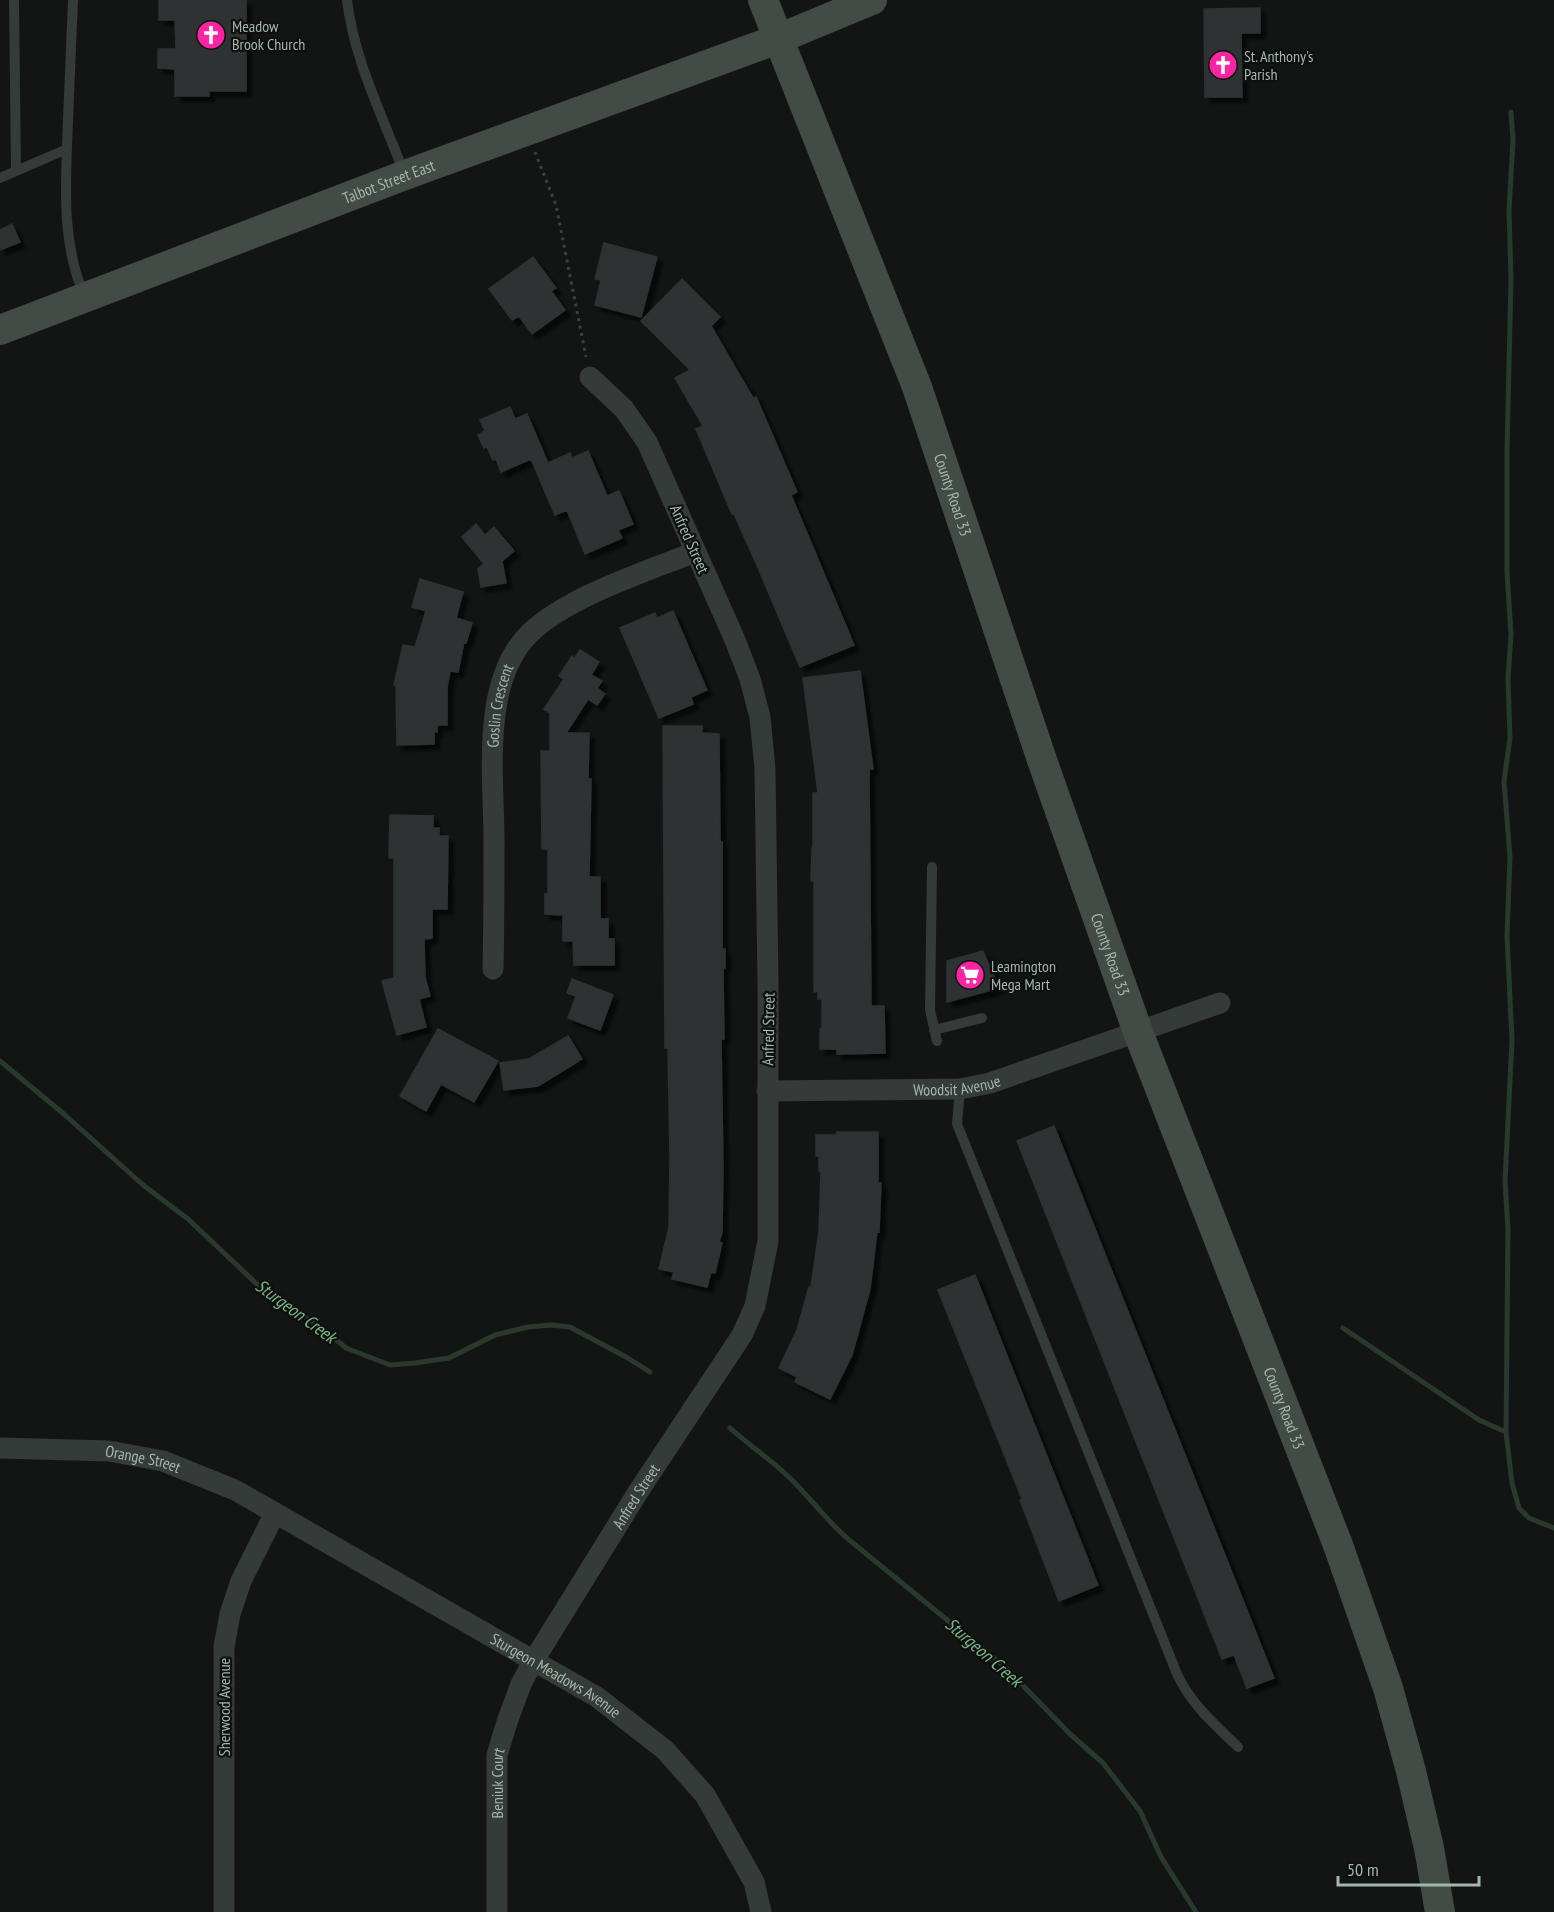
<svg xmlns="http://www.w3.org/2000/svg" width="1554" height="1912" viewBox="0 0 1554 1912" font-family="'PT Sans Narrow',sans-serif">
<style>
.lines{fill:none;stroke-linecap:round;stroke-linejoin:round}
.stream{stroke:#293a2c;stroke-width:5}
.building{fill:#2e3231;stroke:#2d3230;stroke-width:1.5;filter:url(#shadow)}
.path{stroke:#3a423e;stroke-width:3;stroke-dasharray:3 4.5;stroke-linecap:butt}
.lane{stroke:#343b38;stroke-width:10}
.street{stroke:#343b38;stroke-width:21}
.secondary{stroke:#424b46;stroke-width:30}
.labels{text-anchor:middle;dominant-baseline:central;stroke-width:4.5;stroke-linejoin:round;paint-order:stroke}
.poi-label{font-size:16px;fill:#a4b7ac;stroke:#0e1010;text-anchor:start}
.street-label{font-size:16px;fill:#a4b7ac;stroke:#0e1010}
.water-label{font-size:18px;font-style:italic;fill:#79b485;stroke:#0e1010}
</style>
<defs>
<filter id="shadow"><feDropShadow dx="5.5" dy="5.5" stdDeviation="1.5" flood-color="#0009"/></filter>
</defs>
<rect width="100%" height="100%" fill="#131515"/>
<g class="lines">
<path class="stream" d="M1511 112 1513 140 1509 211 1511 279 1507 451V572L1511 634 1508 679 1510 738 1504 781 1510 857 1507 936 1512 1040 1505 1182 1508 1229 1506 1432 1512 1483 1519 1508 1529 1518 1554 1528
M0 1061 65 1115 143 1185 188 1219 260 1287 322 1328 346 1348 390 1365 415 1363 449 1358 495 1335 528 1327 551 1325 570 1327 626 1357 650 1372
M1343 1328 1479 1420 1506 1432
M730 1428C750 1446 773 1461 792 1480 811 1499 827 1521 848 1539L1006 1668 1070 1734 1103 1763 1140 1811 1161 1857 1196 1912"/>
</g>
<path class="building" d="M159 0H246V91H209V96H175V69L158 68V49H176L175 20H159Z
M1260 8V33H1241L1242 97H1205L1204 9Z
M12 224 20 242 0 250V230Z
M604 243 657 257 641 317 595 305 601 280 595 279Z
M533 257 556 288 551 291 565 310 532 334 519 316 512 320 489 289Z
M682 279 720 317 711 326 753 398 756 397 797 492 791 495 854 645 800 667 756 563 734 514H732L696 429 703 426 675 378 690 370 641 321Z
M510 407 515 419 527 414 548 463 570 453 572 458 588 451 607 496 619 491 633 524 618 530 622 538 585 554 567 510 555 515 531 459 501 472 496 459 493 460 487 447 484 448 478 435 485 431 480 420Z
M476 524 485 535 494 527 514 551 502 561 506 583 481 587 478 569 484 564 462 537Z
M420 579 463 592 456 618 472 623 466 643 464 642 458 672 450 671 447 687V725H437V732H434V744L397 745 396 685H394L403 645 415 647 426 611 412 607Z
M673 611 707 690 691 697 693 704 659 718 620 628 655 613 657 618Z
M580 650 599 662 591 675 602 681 597 688 605 694 597 705 588 699 566 733H589L588 779H591L589 877H600V919H608V939H614V965H574L573 941H563V915L545 914V894H548V849H542L541 751H550V713L544 709 564 679 559 676 572 656 574 659Z
M860 671 873 769H869L871 1006H884L885 1053 837 1054V1049H820V1029L822 1028V999H818V991L814 992V881H811L812 848H813V793H818L803 678Z
M663 726H702V733L719 734 720 842H722V949H725V968L723 969 724 1039H721L723 1167 722 1233 719 1242 722 1243 715 1273 711 1272 707 1287 672 1279 674 1272 659 1269 669 1227 670 1158 668 1048H665Z
M390 815 433 816V828H439V836H448L447 909H432V938L424 939 425 977 430 996 419 999 426 1027 397 1035 382 981 394 978V858H389Z
M983 951 999 988 947 1002V961Z
M572 979 613 995 600 1030 568 1018 576 996 567 993Z
M438 1029 498 1061 474 1102 441 1084 426 1111 400 1096Z
M568 1036 582 1059 538 1086 504 1090 500 1063 529 1059Z
M1054 1126 1274 1678 1247 1688 1234 1655 1222 1659 1017 1141Z
M837 1132H878V1183H881L879 1232 877 1231 870 1289 852 1355 830 1399 795 1382 797 1377 779 1368 797 1330 809 1287H811L819 1231 821 1171H819V1156H816V1135H836Z
M975 1275 1098 1585 1059 1601 1020 1500 1022 1499 938 1290Z"/>
<g class="lines">
<path class="path" d="M535 152 556 205 586 357"/>
<path class="lane" d="M14 0 16 171
M73 0C71 40 70 80 68 120 66 179 60 242 85 297
M347 0C354 60 383 117 404 173
M0 178 67 149
M932 867 930 1010 937 1041
M934 1030 982 1018
M960 1089 957 1124 1177 1674C1191 1704 1214 1724 1238 1747"/>
<g class="street">
<path id="s1" d="M493 969C494 927 494 884 494 841 494 777 480 680 531 632 570 596 645 572 695 552"/>
<path id="s2" d="M767 1091 960 1089 990 1083 1220 1003"/>
<path id="s3" d="M0 1448 109 1451 163 1461 235 1490 597 1697 665 1750 705 1795 754 1882 761 1912"/>
<path d="M224 1912V1647L230 1614 241 1581 275 1513"/>
<path id="s4" d="M497 1912V1755L507 1722 521 1684 534 1660 638 1492 742 1335 755 1306 768 1241V986L765 769 760 717 750 679 735 640 647 442 624 409 590 377"/>
</g>
<g class="secondary">
<path id="s5" d="M763 0 917 387 1043 763 1138 1032 1338 1545 1388 1688 1411 1771 1429 1848 1440 1912"/>
<path id="s6" d="M0 330 405 175 778 39 872 0"/>
</g>
</g>
<defs>
<g id="church-disc" transform="scale(1.5)"><circle r="9.5" fill="#fd24a4" stroke="#0e1010"/><path d="M-1.2-6h2.4v3.5h3.3v2.4h-3.3V6h-2.4V-.1h-3.3v-2.4h3.3Z" fill="#fff"/></g>
<g id="supermarket-disc" transform="scale(1.5)"><circle r="9.5" fill="#fd24a4" stroke="#0e1010"/><path d="M-6-5.5h2.5l.6 2H6L4.5 2H-2.5L-4.4-4H-6ZM-1.5 3.2a1.3 1.3 0 1 0 .1 0ZM3 3.2a1.3 1.3 0 1 0 .1 0Z" fill="#fff"/></g>
</defs>
<g fill-rule="evenodd">
<use href="#church-disc" x="211" y="35"/>
<use href="#church-disc" x="1223" y="65"/>
<use href="#supermarket-disc" x="970" y="975"/>
</g>
<g class="labels">
<g class="poi-label">
<text x="232" y="26">Meadow<tspan x="232" dy="18">Brook Church</tspan></text>
<text x="1244" y="56">St. Anthony's<tspan x="1244" dy="18">Parish</tspan></text>
<text x="991" y="966">Leamington<tspan x="991" dy="18">Mega Mart</tspan></text>
</g>
<g class="street-label">
<text stroke="none"><textPath href="#s6" startOffset="416">Talbot Street East</textPath></text>
<text stroke="none"><textPath href="#s5" startOffset="530">County Road 33</textPath></text>
<text transform="translate(690 539) rotate(66)">Anfred Street</text>
<text stroke="none"><textPath href="#s1" startOffset="264">Goslin Crescent</textPath></text>
<text stroke="none"><textPath href="#s5" startOffset="1016">County Road 33</textPath></text>
<text transform="translate(768 1029) rotate(-89)">Anfred Street</text>
<text stroke="none"><textPath href="#s2" startOffset="190">Woodsit Avenue</textPath></text>
<text stroke="none"><textPath href="#s5" startOffset="1502">County Road 33</textPath></text>
<text stroke="none"><textPath href="#s3" startOffset="144">Orange Street</textPath></text>
<text stroke="none"><textPath href="#s4" startOffset="452">Anfred Street</textPath></text>
<text stroke="none"><textPath href="#s3" startOffset="612">Sturgeon Meadows Avenue</textPath></text>
<text transform="translate(224 1707) rotate(-90)">Sherwood Avenue</text>
<text stroke="none"><textPath href="#s4" startOffset="129">Beniuk Court</textPath></text>
</g>
<g class="water-label">
<text transform="translate(296 1311) rotate(36)">Sturgeon Creek</text>
<text transform="translate(984 1652) rotate(41)">Sturgeon Creek</text>
</g>
</g>
<path d="M1338 1876v9h141v-9" fill="none" stroke="#a4b7ac" stroke-width="3"/>
<text x="1347" y="1876" font-size="18" fill="#a4b7ac" stroke="#0e1010" stroke-width="4.5" paint-order="stroke">50 m</text>
</svg>
